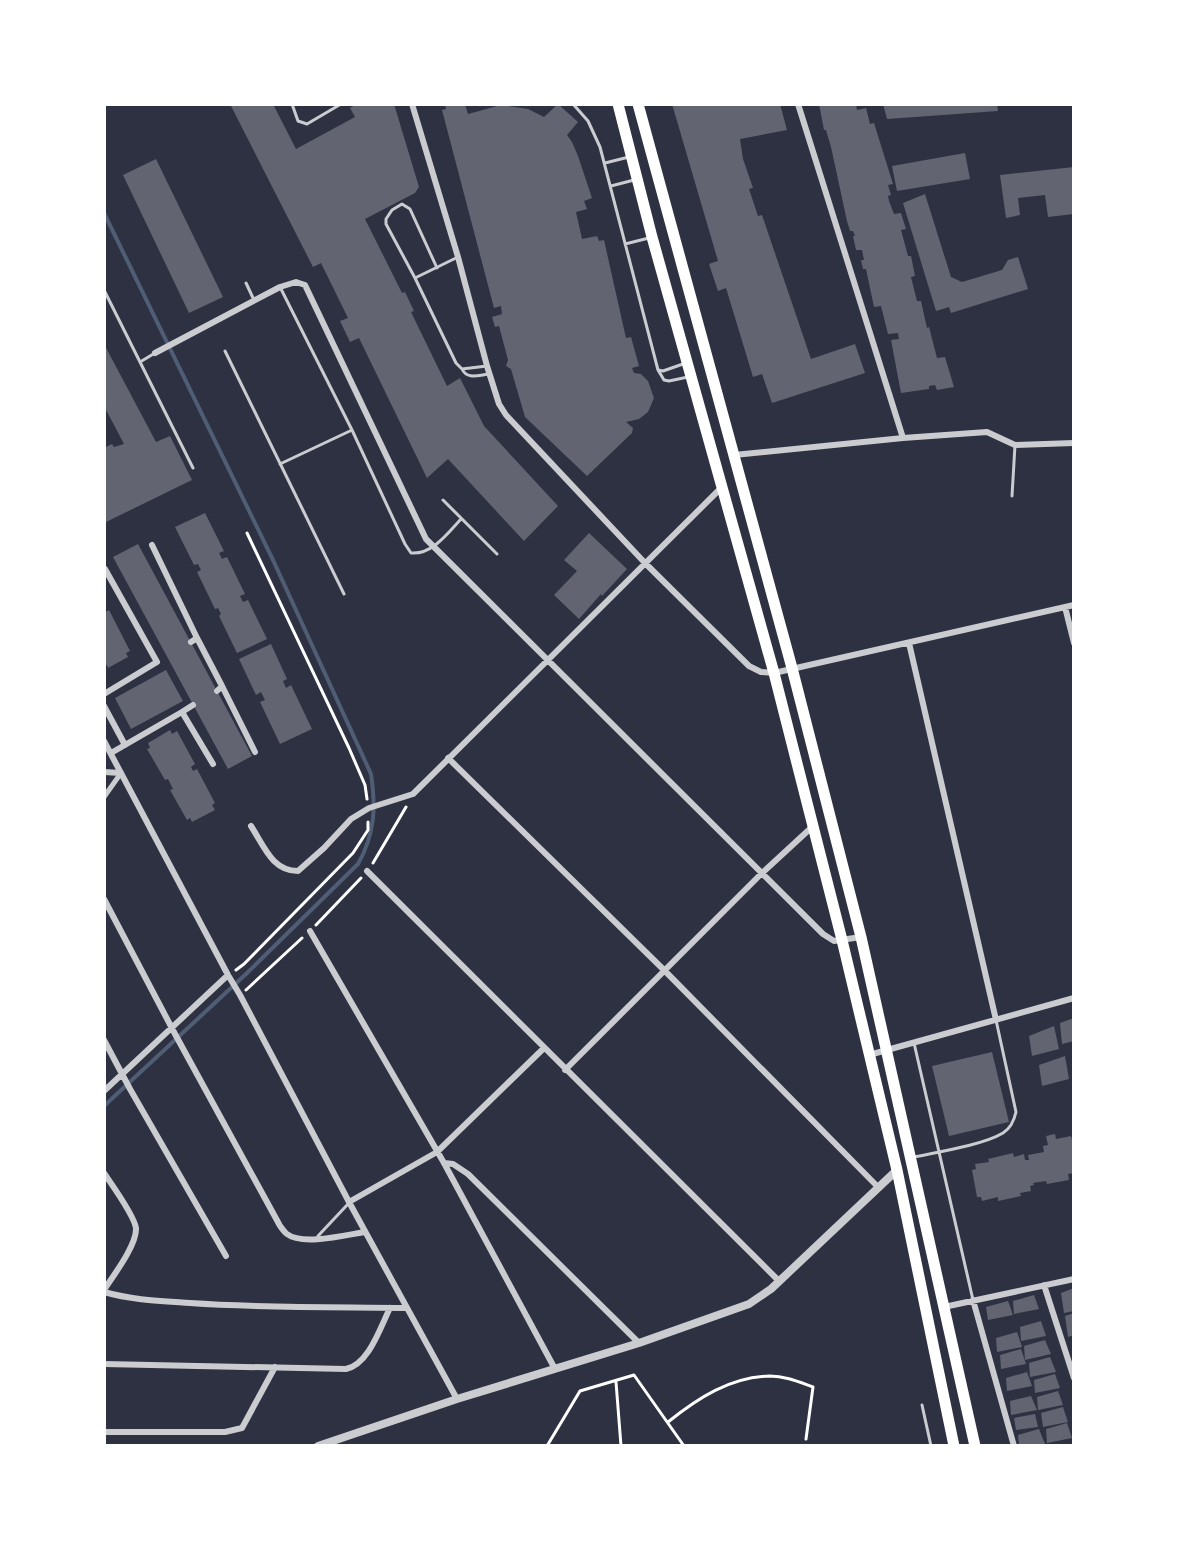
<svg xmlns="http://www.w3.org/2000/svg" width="1178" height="1550" viewBox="0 0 1178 1550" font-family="'Source Serif 4',serif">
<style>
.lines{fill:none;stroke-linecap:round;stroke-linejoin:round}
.stream{stroke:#4f5d75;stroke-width:4}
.building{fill:#626471}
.path{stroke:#fff;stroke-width:3}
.service{stroke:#caccd0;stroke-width:3}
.pedestrian{stroke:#caccd0;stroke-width:5}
.minor{stroke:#caccd0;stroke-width:6}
.tertiary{stroke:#caccd0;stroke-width:8}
.trunk{stroke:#fff;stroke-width:11}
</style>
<rect width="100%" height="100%" fill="#2d3142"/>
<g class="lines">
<path class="stream" d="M104 213 273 560 371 774C376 807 375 834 358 864L246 974 104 1106"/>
</g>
<path class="building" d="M230 104H273L296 149 355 117 350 108 357 104H394L419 187 415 193 365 219 402 293 405 292 414 311 411 312 447 386 460 378 484 426 558 506 524 541 448 459 427 478 359 338 350 342 340 321 348 318 321 263 313 267Z
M445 104H465L468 114 501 105 528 109 544 117 558 104 578 122 567 135 572 142 578 156 592 198 584 201 587 209 576 212 582 239 597 236 599 241 604 240 626 338 631 337 639 366 632 368 634 373 641 374 648 381 654 398 648 412 639 419 626 422 633 428 632 433 587 476 525 417 511 369 506 366 508 360 499 326 495 327 492 317 502 314 501 306 494 308 442 110 446 109Z
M672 104H736V106L743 104H780L787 130 740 139 743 159 753 188 749 189 758 216 762 215 811 359 855 344 865 373 772 403 762 374 753 377 726 288 718 291 709 264 718 261Z
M819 104H856L857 110 866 108 870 124 874 123 893 184 888 185 891 195 888 196 889 201 894 214 901 213 906 229 901 230 908 256H911L915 276 911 277 917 301H921L927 328 929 327 937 358 945 357 954 387 937 390 935 385 929 386V389L901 393 891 340 899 339 898 333 888 334 881 306 874 307 866 269H863L861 260H864L862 250H856L853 236H855L853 231H850L847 221 831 147 826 130H824Z
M883 104H997L998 111 887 119Z
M965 153 970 179 897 191 892 166Z
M156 159 223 297 189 313 123 175Z
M1074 167V214L1048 217 1045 195 1018 198 1020 215 1006 218 1000 175Z
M925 194 951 277 962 282 1002 270 1008 260 1018 257 1028 289 951 313 949 307 936 311 903 203Z
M104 344 156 442 170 436 192 480 104 523V448L112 444 114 447 124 444 104 406Z
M205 513 224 551 219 553 222 559 227 557 245 594 240 596 243 602 248 600 267 639 237 653 219 616 221 614 218 608 215 609 197 572 201 570 198 564 194 565 175 527Z
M589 533 627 569 602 596 601 594 579 619 554 595 577 571 564 560Z
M138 544 252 756 228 769 113 557Z
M109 610 130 651 126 653 128 657 108 668 107 665 104 667V613Z
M271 644 287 679 283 681 286 688 291 685 312 729 280 744 260 702 265 700 261 692 256 695 239 659Z
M166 670 183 701 131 729 115 698Z
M170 730 172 734 177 731 195 764 191 767 193 771 197 769 215 803 212 805 215 810 192 822 190 818 187 820 170 790 173 789 168 779 165 780 147 749 150 748 148 743Z
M1074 1018V1041L1062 1044 1060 1023Z
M1054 1026 1059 1049 1032 1056 1029 1036Z
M992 1052 1009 1122 949 1136 932 1066Z
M1065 1056 1069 1079 1042 1086 1039 1065Z
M1055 1134 1056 1139 1071 1136 1072 1140H1074V1173L1068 1174 1069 1180 1047 1184 1046 1181 1033 1183 1034 1185 1030 1186 1031 1191 1020 1193 1021 1196 998 1201V1197L982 1201 981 1197H977L972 1170 976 1169 975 1164 989 1162 988 1159 1013 1153 1014 1157 1024 1154 1025 1160H1029L1028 1155 1044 1152 1043 1146 1048 1145 1046 1136Z
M1074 1288V1311L1064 1313 1061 1293Z
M1034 1295 1039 1309 1014 1314 1013 1301Z
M1008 1301 1013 1315 988 1320 986 1307Z
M1074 1313V1335L1068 1337 1065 1316Z
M1041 1321 1046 1336 1021 1341 1020 1327Z
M1017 1332 1022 1347 997 1352 996 1338Z
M1045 1340 1051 1354 1025 1360 1024 1346Z
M1021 1349 1026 1364 1001 1369 1000 1355Z
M1050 1357 1056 1372 1030 1377 1029 1363Z
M1027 1372 1032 1386 1007 1391 1006 1378Z
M1055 1374 1060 1388 1035 1393 1034 1380Z
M1058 1391 1063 1405 1038 1410 1037 1397Z
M1031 1396 1037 1410 1011 1415 1010 1401Z
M1063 1407 1068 1422 1043 1427 1041 1413Z
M1035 1414 1038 1427 1016 1430 1014 1418Z
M1067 1423 1072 1438 1047 1443 1046 1429Z
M1039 1429 1045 1444 1019 1446 1018 1435Z"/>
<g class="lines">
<path class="path" d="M247 533 349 748 365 785 367 799
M373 863 406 807
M316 925 361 878
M236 970 244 964 353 853 368 830V822
M246 990 302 938
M616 1382 621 1446
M668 1422C698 1398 730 1377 770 1376 785 1376 799 1382 813 1387L806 1439
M547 1446 580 1391 634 1375 684 1446"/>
<path class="service" d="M292 104 298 121 307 124 341 104
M573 104 588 121 600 147 658 370 663 371 683 364
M605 163 629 157
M611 186 634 180
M625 244 649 238
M437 268 410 209 402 204 392 210 386 219V224L415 278 456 363 462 369 487 366
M415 278 458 257
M246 283 254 300
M280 287 352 430 405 544 411 553C432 555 448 533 461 519
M104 290 140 362
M225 351 344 594
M155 353 140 362 193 468
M462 369C467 380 479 375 489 374
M658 370 664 380 669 381 688 377
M280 464 352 430
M1012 496 1015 445
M443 500 497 554
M914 1043 973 1300
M914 1157C938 1152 983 1145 1003 1133 1011 1128 1014 1121 1016 1112L996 1020
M318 1236 348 1204
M922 1405 931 1446"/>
<path class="pedestrian" d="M104 797 121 773"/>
<path class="minor" d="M412 104 458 257 487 366 499 404 506 415 645 563 749 666 761 672 774 673 1074 605
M798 104 903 438
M155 353 280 287 296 282 305 285 426 539 823 934 834 941 861 937
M734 455 903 438 987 432 1015 445 1074 443
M152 545 197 638 191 642
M1065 607 1074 643
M197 638 222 686
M909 643 996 1020
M217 691 222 686 255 752
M104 694 157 662 105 569
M104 706 125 745
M182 712 193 705
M104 741 228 975 240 995 349 1202 457 1399
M111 753 182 712 213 764
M448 758 664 970 878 1187
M104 772 121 773
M251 826C264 846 272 871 298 871L324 848 351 819 369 808 413 794 722 487
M367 871 779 1281
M104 899 175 1034 279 1224C279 1225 286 1234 287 1234 302 1246 346 1235 365 1232
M310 931 444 1163 555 1369
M104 1040 130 1089 226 1256
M869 1055 1074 998
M565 1070 761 874 812 827
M104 1091 228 975
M444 1163 453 1164 468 1174 639 1343
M104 1173C112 1185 134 1215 136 1228 137 1245 113 1276 104 1290
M349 1202 437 1152 544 1048
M1044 1285 1074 1378
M104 1292C132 1300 161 1301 190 1303 262 1308 334 1307 407 1308
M973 1300 1014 1446
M944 1307 1074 1279
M104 1364 346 1369C369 1364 380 1328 390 1308
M104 1432H225L242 1428 275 1367"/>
<path class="tertiary" d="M318 1446 457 1399 639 1343 749 1304 771 1289 897 1170"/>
<path class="trunk" d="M618 104 652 237 774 673 842 940 897 1170 954 1446
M638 104 792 668 861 937 975 1446"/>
</g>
<rect width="1178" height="1550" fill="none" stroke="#ffffff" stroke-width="212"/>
</svg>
